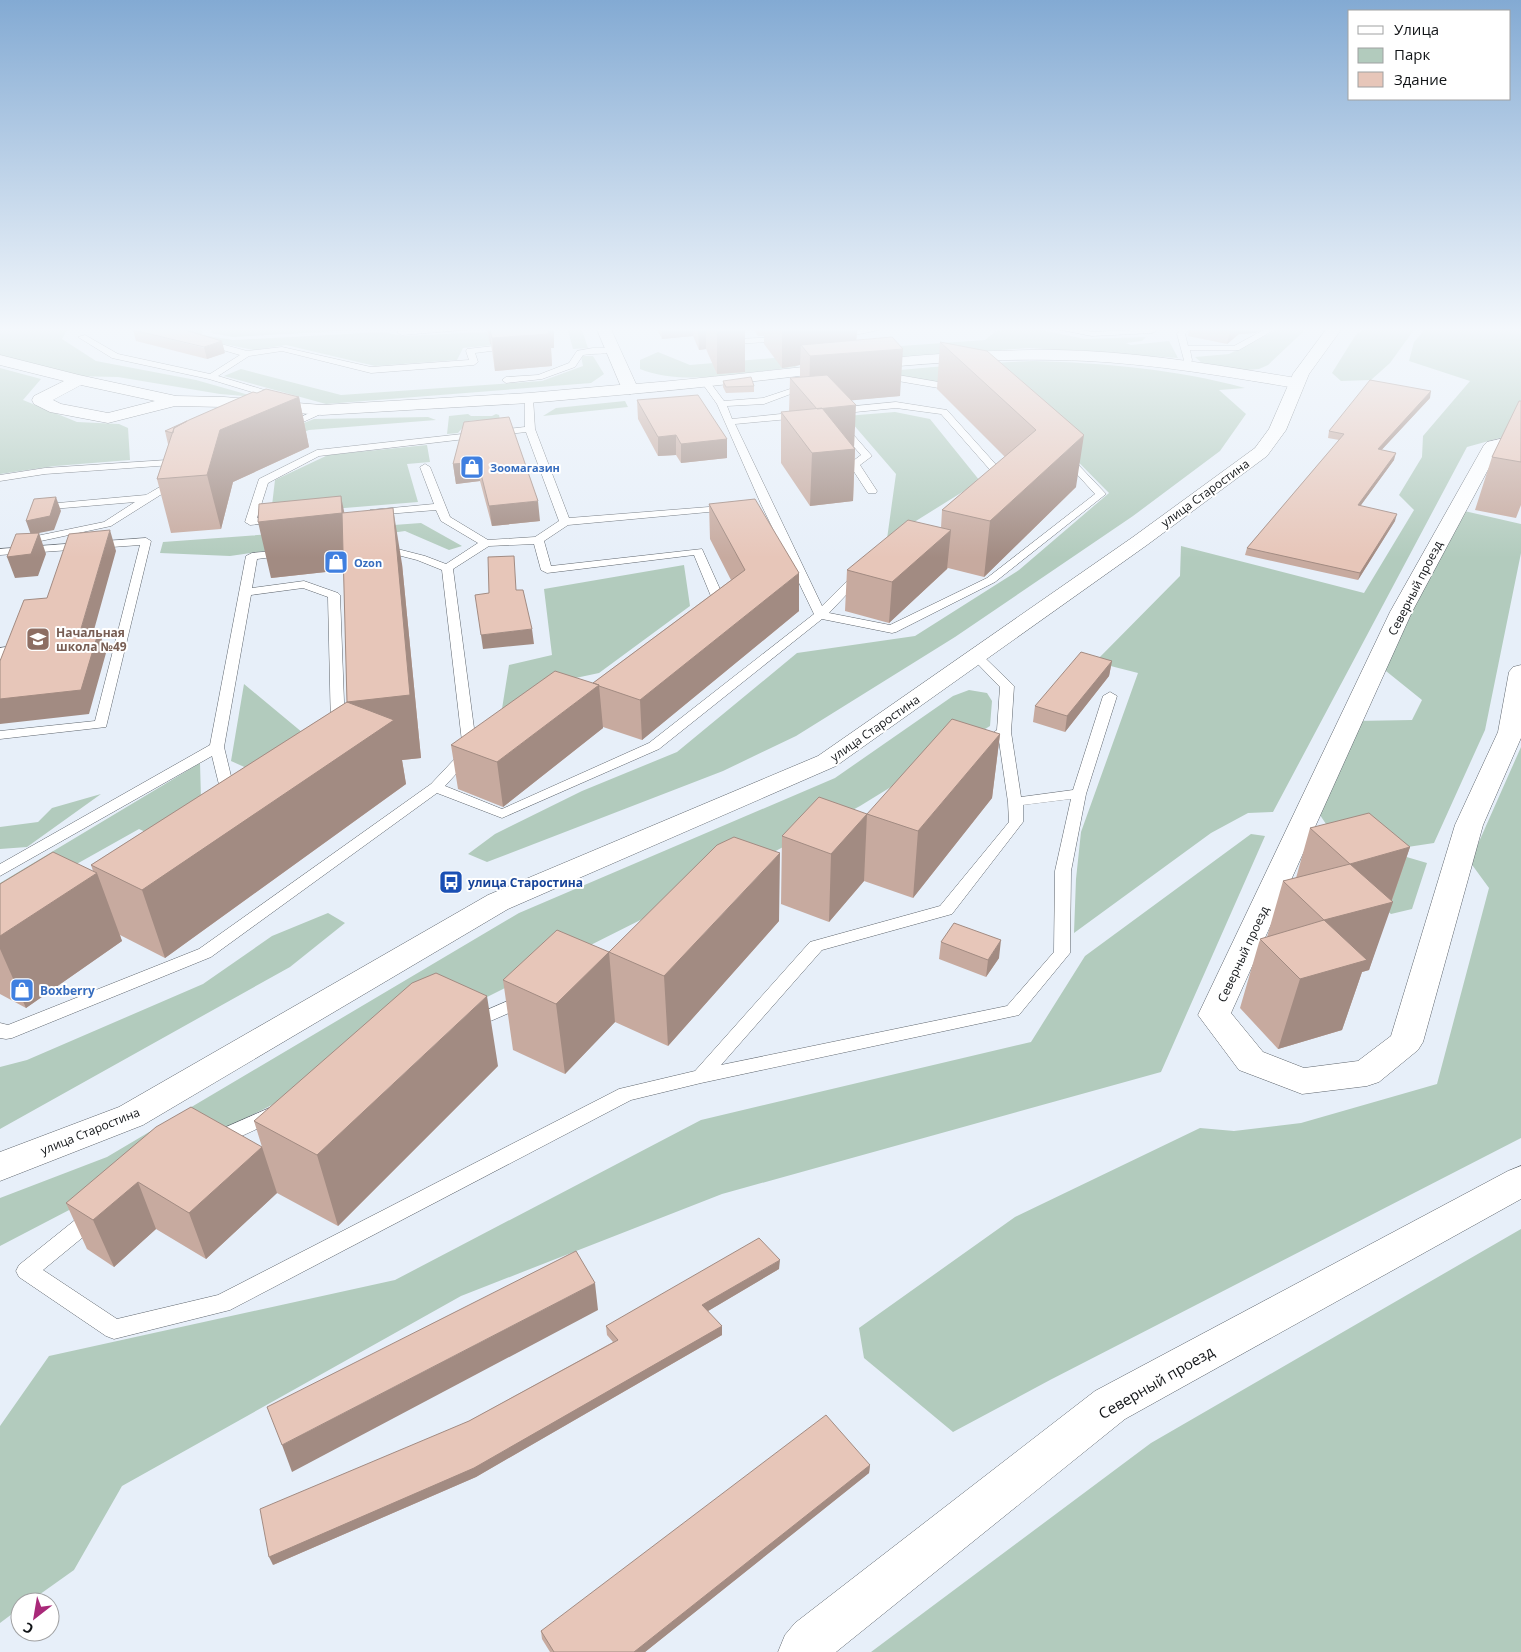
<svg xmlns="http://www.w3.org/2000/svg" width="1521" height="1652" viewBox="0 0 1521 1652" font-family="'Open Sans',sans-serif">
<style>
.green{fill:#b2cbbd}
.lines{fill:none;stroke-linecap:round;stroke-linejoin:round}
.service-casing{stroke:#5f666e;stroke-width:1}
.minor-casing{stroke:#5f666e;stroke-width:1}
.tertiary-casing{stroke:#5f666e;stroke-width:1}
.secondary-casing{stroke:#5f666e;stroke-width:1}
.service{fill:#fff;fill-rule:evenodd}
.minor{fill:#fff;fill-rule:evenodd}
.tertiary{fill:#fff;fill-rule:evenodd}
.secondary{fill:#fff;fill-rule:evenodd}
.wall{fill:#c7aa9f}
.shaded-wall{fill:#a28b82}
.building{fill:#e7c6b9;stroke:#a28b82}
.labels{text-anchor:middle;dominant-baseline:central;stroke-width:4;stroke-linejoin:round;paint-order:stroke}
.far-shop-label{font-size:11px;font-weight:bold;fill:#366cbe;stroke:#fff;text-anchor:start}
.street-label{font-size:12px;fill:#111417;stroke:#fff}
.education-label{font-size:12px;font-weight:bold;fill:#785e54;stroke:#fff;text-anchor:start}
.transit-label{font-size:12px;font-weight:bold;fill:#164399;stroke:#fff;text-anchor:start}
.shop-label{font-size:12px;font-weight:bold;fill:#366cbe;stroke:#fff;text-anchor:start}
.near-street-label{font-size:15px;fill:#111417;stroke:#fff}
</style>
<rect width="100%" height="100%" fill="#e7eff9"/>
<path class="green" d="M3 327H69L62 339 96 361 196 380 256 397 220 394 118 377 72 376 0 358V330Z
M188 327H203L202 335 233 340 383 332 403 336 486 332 494 345 463 348 457 360 375 366 286 345 254 350 188 337Z
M212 327H377V329L233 337 211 333Z
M567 327H581L588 348 573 349Z
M1028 327 1085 339 1146 337 1142 341 1126 343 1131 345 1169 341 1178 358 1029 348 877 359 872 348 985 340 996 331Z
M1283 327H1308L1268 365 1259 369 1247 370 1202 363 1195 357 1229 354Z
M1365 327H1416L1390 363 1371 380 1341 381 1332 373 1355 336Z
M1427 327H1521V432L1467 447 1273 812 1248 813 1211 833 1074 933 1076 879 1081 832 1138 673 1095 662 1180 576 1181 546 1364 593 1414 510 1399 495 1422 457 1423 436 1470 381 1409 361 1414 342Z
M658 352 690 365 832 353 808 359 795 367C749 372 684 387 640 369V360Z
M581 356H593L604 374 591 383 326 404 224 376 241 369 341 395 542 381 583 366Z
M1033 361C1105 363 1175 369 1245 388L1219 390 1246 414 1220 451 1133 516 955 637 796 736 723 771 487 862 468 854 495 834 582 791 677 752 797 653 915 636 1019 570 1109 493 1011 394 854 374 968 364Z
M0 368 41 379 23 400 77 422 119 424 128 428 130 460 55 466 0 474Z
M625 401 628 407 543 416 556 408Z
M895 412 930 419 980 481 887 539 896 474 846 416Z
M468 414 471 416H492L496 414 499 415 500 419 468 421 458 433 447 434 449 416Z
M428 417 436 420 309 430 304 432 278 433 314 419Z
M427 445 430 462 407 464 418 502 271 514 275 480 328 455Z
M1460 510 1521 524V553L1485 730 1434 843 1401 848 1328 827 1318 812 1355 721 1412 720 1422 700 1381 667Z
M421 523 462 546 449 550 405 531 230 556 160 553 163 542Z
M684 565 690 606 599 673 552 683 501 715 509 665 552 655 544 589Z
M244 684 303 733 269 778 231 761Z
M969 690 987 693 992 701 990 726 860 806 738 871 240 1121 0 1246V1198L107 1157 519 913 835 778 953 696Z
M1521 747V1138L1050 1380 953 1432 864 1358 859 1328 1015 1217 1200 1128 1234 1131 1301 1123 1437 1084 1489 888 1470 862Z
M200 763 202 835 178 847 139 829 0 907V883Z
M101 794 27 847 0 849V827L38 822 52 808Z
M1308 828 1427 863 1412 909 1391 914 1305 838Z
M1251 834 1265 836 1161 1072 722 1194 461 1296 122 1486 74 1570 29 1602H20V1608L0 1623V1426L49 1356 395 1280 701 1120 1031 1042 1085 956Z
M328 913 345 923 290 967 0 1129V1067L27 1060 203 984 272 936Z
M1521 1229V1652H871L1151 1443Z"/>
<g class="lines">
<g class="service-casing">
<path id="service" d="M181 327H189L188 335 247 351 282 347 371 367 469 360 466 351 467 349 502 345 499 327H507L511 347 507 349 475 353 478 362 474 365 371 373 282 351 249 356 218 376 281 395V399L278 400 209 379 112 358 78 337 85 335 118 354 210 374 240 355 181 338Z
M398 327H406V330L480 327 476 329 402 335 398 333Z
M706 327 728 328 735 339 784 337 788 339 784 341 733 344H730L722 332Z
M825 327H834L842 333 875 327H893L840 338Z
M1047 327H1066L1092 332 1152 329 1156 331 1152 333 1092 336Z
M1183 327H1192L1185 334 1188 346H1234L1269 327H1279L1239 350H1190L1192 360 1189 367 1186 368 1182 365 1184 360 1177 334Z
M593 348H612L616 350C608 355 593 353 583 355L575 367 542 379 506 383 502 380 506 377 538 375 569 363 577 351Z
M898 375 956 385 960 388 956 391 898 381 880 383 876 380 880 377Z
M706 380 709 381 724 401 763 398 805 384H811L812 386 764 404 727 406 732 419 800 412 805 415 800 418 735 424 822 606 856 572H864L866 574 829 613 890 625 987 578 1095 494 1063 459V455H1069L1106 494 995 582 896 632 892 633 822 619 659 749 502 818 437 793 211 957 12 1038 6 1039 0 1038V1023L8 1025 199 949 431 784 463 750 442 570 417 560 378 550 376 548 382 545 425 556 446 564 478 543 441 521 436 510 374 515 370 514 369 512 370 510 434 504 420 467 425 464 430 467 450 517 488 540 535 537 559 521 526 432 319 456 268 483 257 518 276 517 281 520 280 522 250 525 245 522 259 479 317 450 525 427V398L529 395 533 398 535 429 569 518 734 505 735 507 734 509 730 510 568 525 544 541 551 566 702 549 728 607 718 613 712 609 715 606 694 555 547 573 541 570 534 544 489 546 453 569 477 751 445 786 502 809 649 743 814 614 761 504 717 404 702 383Z
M896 402 947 410 1008 478V482L998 483V479L941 414 896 408 835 414 830 411 835 408Z
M322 407 325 408V412L288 429 285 430 280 427Z
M841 423 844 424 872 456 860 465 877 491 876 493H868L849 464 861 455 836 426Z
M183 459 186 460V464L45 474 0 481V475L45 468Z
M177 477 182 480 181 482 111 526 22 545 16 542 22 539 104 522 135 502 40 510 36 509 35 507 36 505 146 495Z
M146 538 151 541 106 727 0 739V731L95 721 140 545 0 555V549Z
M285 550 291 553 289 555 257 559 252 588 304 581 338 593 340 595 345 729 343 732 338 733 331 729 328 597 303 588 251 595 224 747 237 801 235 804H225L223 801 212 756 0 876V864L210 745 246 556 252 553Z
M6 647 12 651 6 665 0 669V648Z
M977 653 981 654 1014 686 1011 732 1021 797 1073 790 1103 696 1110 692 1117 696 1086 794 1071 871 1070 953 1019 1015 701 1083 631 1100 230 1310 114 1339 106 1336 19 1277 16 1271 19 1265 85 1212 92 1210 99 1212 102 1218 99 1224 43 1270 117 1319 218 1295 619 1089 695 1071 810 942 940 906 1009 822 1008 802 999 741 982 750 975 746 997 730 1000 687 971 657ZM1071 799 1055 871 1054 952 1007 1006 721 1065 822 950 952 914 1023 822V805Z
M524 994 530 996 533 1000 530 1004 472 1029 466 1027 463 1023 466 1019Z
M274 1106 281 1108 284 1113 281 1118 224 1144 217 1147 210 1144 207 1139 210 1134Z"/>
</g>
<g class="minor-casing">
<path id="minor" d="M0 355 79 375 176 396 224 397 322 405 529 393 630 384 636 386 638 389 636 392 630 394 529 403 322 415 224 407 175 406 108 423 50 412 34 404 32 400 34 396 64 381 0 365ZM81 385 155 401 108 413 61 404 53 400Z
M1521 434V444L1498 451 1412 612 1231 1013 1263 1052 1304 1068 1358 1061 1391 1036 1455 825 1498 732 1509 672 1513 667 1521 665V738L1483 825 1423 1042 1418 1050 1379 1082 1367 1086 1302 1094 1239 1070 1198 1015 1390 612 1484 445 1487 442Z"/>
</g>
<g class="tertiary-casing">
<path id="tertiary" d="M596 327H610L636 384C775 373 915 349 1055 350 1136 351 1216 365 1296 378L1302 380 1304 383 1302 386 1296 388C1217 375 1137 361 1056 360 914 357 772 382 630 394L624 392 622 389Z
M1521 1166V1199L1125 1419 836 1652H778L785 1635 795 1623 1095 1391 1508 1171Z"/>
</g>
<g class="secondary-casing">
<path id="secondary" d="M1328 327H1343L1309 374 1286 430 1267 456 1147 545 836 766 508 909 143 1125 0 1181V1152L119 1107 488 895 818 756 1133 537 1255 448 1269 429 1293 374Z"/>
</g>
<use href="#service" class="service"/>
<use href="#minor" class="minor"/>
<use href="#tertiary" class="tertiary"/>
<use href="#secondary" class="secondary"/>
</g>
<path class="wall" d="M486 327H554V348H551L552 366 495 371 491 344H490Z
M656 327H744L745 372 717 374 706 349 699 350 693 336 662 339Z
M752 327H857L856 340 900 396 851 400 854 447 855 449 853 501 810 506 781 463V412H789L790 378 800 377V365L782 368 764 344V336H758Z
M1190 327H1266L1255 333 1239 334 1227 344 1188 336Z
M133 330 225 353 207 359 136 341Z
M940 342 987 351 1076 487 984 577 948 568 947 569 889 623 845 611 847 570 941 528 942 510 1005 457 937 389Z
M723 381 754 386V392L726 393 723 387Z
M299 397 309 447 233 482 221 529 171 533 157 479 169 444H168L165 431Z
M1430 398 1381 450 1394 460 1360 506 1395 521 1358 580 1245 555 1247 548 1339 440 1328 438 1329 431Z
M637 400 727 439V458L681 463 676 455 658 456 638 419Z
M1521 401V505L1516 518 1475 510 1492 457Z
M464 422 540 521 492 526 480 481 456 484 453 464Z
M709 504 799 611 642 740 603 727V728L503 807 458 789 451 745 593 683 731 580 710 539Z
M345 513 402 564 421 758 402 760 406 784 165 958 120 935 122 941 26 1008 0 994V884L93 871 91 865 347 702 344 570 271 578Z
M1112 661 1109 676 1065 732 1033 722 1035 706Z
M1000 734 992 798 913 898 864 881 829 922 781 904 782 836 867 814Z
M1310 828 1410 847 1392 900 1369 970 1362 972 1342 1030 1278 1049 1240 1008 1260 939 1267 937 1283 881 1296 878Z
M779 921 668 1046 615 1022 565 1074 513 1050 503 980 609 952Z
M941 942 999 958 986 977 939 959Z
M498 1066 338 1226 277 1193 206 1259 156 1229 114 1267 87 1249 66 1203 262 1147 254 1121Z
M779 1269 708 1311 722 1335 476 1477 273 1565 469 1421 613 1342 607 1335 606 1326Z
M870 1465 869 1473 645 1652H550L542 1639 541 1631Z"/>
<path class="shaded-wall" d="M488 327H489L491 344H490Z
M544 327H554V348H551L552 366 495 371 492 338Z
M662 327H692L693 336 662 339Z
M698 327H706V349L699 350Z
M782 327H857L856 352 903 349 900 396 812 404 809 400 810 356 801 345 800 365 782 368Z
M934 327H970L934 330Z
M1231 327H1266L1255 333 1239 334 1227 344Z
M745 329V372L717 374V332Z
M222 341 225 353 207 359 204 347Z
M1431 391 1430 398 1376 456 1378 449Z
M299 397 309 447 233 482 221 529 207 475 220 430Z
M856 405 854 449H855L853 501 810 506 812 453 817 409Z
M676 435V455L658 456V437Z
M1084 435 1076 487 984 577 990 521Z
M727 439V458L681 463V444Z
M1396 453 1394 460 1356 512 1358 505Z
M478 462 480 481 456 484 453 464Z
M341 496 352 551 353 569 271 578 258 522Z
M56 497 61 511 54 530 39 533 46 554 38 576 15 578 7 557 31 535 26 521Z
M538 501 540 521 492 526 489 506Z
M393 508 402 564 421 758 402 760 406 784 165 958 142 890 347 702Z
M1397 514 1395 521 1358 580 1360 573Z
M110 530 116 551 87 655 80 632Z
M951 530 947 569 889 623 892 582Z
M799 573V611L642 740 640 700Z
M532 629 534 644 483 649 481 635Z
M99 630 106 653 89 714 0 724V699Z
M1112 661 1109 676 1065 732 1067 716Z
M599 685 603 728 503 807 497 762Z
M1000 734 992 798 913 898 918 831Z
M867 814 864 881 829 922 831 854Z
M1410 847 1391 902H1393L1369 970 1362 972 1342 1030 1278 1049 1300 979 1324 920 1350 864Z
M780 853 779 921 668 1046 664 976Z
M97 873 122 941 26 1008 0 949V936Z
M1001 940 999 958 986 977 988 960Z
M609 952 615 1022 565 1074 556 1004Z
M487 996 498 1066 338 1226 317 1155Z
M262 1147 277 1193 206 1259 189 1213Z
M138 1182 156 1229 114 1267 93 1220Z
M780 1260 779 1269 703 1314 702 1305Z
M595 1283 598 1310 292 1472 282 1445Z
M722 1326V1335L476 1477 273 1565 269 1557Z
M870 1465 869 1473 645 1652H634Z"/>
<path class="building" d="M142 327H178V328L222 341 204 347 133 330Z
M489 327H547L549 334 492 338Z
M714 327H744L745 329 717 332Z
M892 337 903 349 810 356 801 345Z
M940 342 987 351 1084 435 990 521 942 510 1036 430Z
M827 375 856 405 817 409 790 378Z
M751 377 754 386 726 387 723 381Z
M1370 380 1431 391 1378 449 1396 453 1358 505 1397 514 1360 573 1247 548 1344 434 1329 431Z
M266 389 299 397 220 430 207 475 157 479 174 428 189 420 253 392 257 393Z
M698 395 727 439 681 444 676 435 658 437 637 400Z
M1519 401H1521V462L1492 457Z
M822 408 855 449 812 453 781 412Z
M509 417 538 501 489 506 478 462 453 464 464 422Z
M187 421 174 428 173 433 165 431Z
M341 496 342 513 258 522 259 504Z
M56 497 50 516 26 521 34 499Z
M755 499 799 573 640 700 599 686V685L593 683 745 570 709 504Z
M393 508 410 695 347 702 342 513Z
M908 520 951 530 892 582 847 570Z
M110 530 80 632 99 630 81 690 0 699V661L24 600 47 598 69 534Z
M39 533 31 554 7 557 16 534Z
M514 556 516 590H523L532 629 481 635 475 595 489 593 488 557Z
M1081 652 1112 661 1067 716 1035 706Z
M555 671 599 685 497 762 451 745Z
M347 702 394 720 142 890 91 865Z
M952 719 1000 734 918 831 867 814Z
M819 797 867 814 831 854 782 836Z
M1369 813 1410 847 1350 864 1310 828Z
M734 837 780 853 664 976 609 952 717 845Z
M53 852 97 873 0 936V884Z
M1350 864 1393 902 1324 920 1283 881Z
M1324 920 1367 960 1300 979 1260 939Z
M954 923 1001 940 988 960 941 942Z
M557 930 609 952 556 1004 503 980Z
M436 973 487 996 317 1155 254 1121 412 983Z
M191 1107 262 1147 189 1213 138 1182 93 1220 66 1203 156 1127Z
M759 1238 780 1260 702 1305 722 1326 474 1468 269 1557 260 1509 469 1421 618 1340 606 1326Z
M576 1251 595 1283 282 1445 267 1407Z
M826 1415 870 1465 634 1652H554L541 1631Z"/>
<linearGradient id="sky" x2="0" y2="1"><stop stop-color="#83aad3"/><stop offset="0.59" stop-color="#f4f8fc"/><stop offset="1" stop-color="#f4f8fc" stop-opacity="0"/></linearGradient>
<rect width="1521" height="558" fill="url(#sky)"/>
<defs>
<g id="shop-square" transform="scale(1.25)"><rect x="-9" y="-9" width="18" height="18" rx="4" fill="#3f7fe0" stroke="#fff"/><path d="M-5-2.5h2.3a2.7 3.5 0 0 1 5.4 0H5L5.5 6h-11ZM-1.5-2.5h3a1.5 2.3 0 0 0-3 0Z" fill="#fff"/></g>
<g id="school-square" transform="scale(1.25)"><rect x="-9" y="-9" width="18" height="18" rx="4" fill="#8d6e63" stroke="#fff"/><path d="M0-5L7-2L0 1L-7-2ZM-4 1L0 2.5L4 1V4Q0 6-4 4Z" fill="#fff"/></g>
<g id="bus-square" transform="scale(1.25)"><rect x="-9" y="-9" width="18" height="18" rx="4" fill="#1a4fb4" stroke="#fff"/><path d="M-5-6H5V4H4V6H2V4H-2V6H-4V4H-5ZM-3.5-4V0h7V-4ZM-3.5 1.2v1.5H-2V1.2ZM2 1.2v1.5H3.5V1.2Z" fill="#fff"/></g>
</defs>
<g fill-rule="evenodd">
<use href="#shop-square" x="472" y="467"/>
<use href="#shop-square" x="336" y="562"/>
<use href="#school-square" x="38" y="639"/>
<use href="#bus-square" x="451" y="882"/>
<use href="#shop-square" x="22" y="990"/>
</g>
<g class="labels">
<g class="far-shop-label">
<text x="490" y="467">Зоомагазин</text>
<text x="354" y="562">Ozon</text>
</g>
<g class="street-label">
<text transform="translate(1205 493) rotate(-36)">улица Старостина</text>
<text transform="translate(1415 588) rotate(-63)">Северный проезд</text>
<text transform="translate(875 728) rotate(-35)">улица Старостина</text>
<text transform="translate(1243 954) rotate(-65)">Северный проезд</text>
<text transform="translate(90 1131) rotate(-22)">улица Старостина</text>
</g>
<g class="education-label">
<text x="56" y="632">Начальная<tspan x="56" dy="14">школа №49</tspan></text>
</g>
<g class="transit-label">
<text x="468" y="882">улица Старостина</text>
</g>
<g class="shop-label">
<text x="40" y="990">Boxberry</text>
</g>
<g class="near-street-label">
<text transform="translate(1156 1382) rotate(-30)">Северный проезд</text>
</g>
</g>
<rect x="1348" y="10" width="162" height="90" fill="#ffffff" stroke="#a0a1a2"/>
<rect x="1358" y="26" width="25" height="8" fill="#ffffff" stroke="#a0a1a2"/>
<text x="1394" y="35" font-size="15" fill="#111417">Улица</text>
<rect x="1358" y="48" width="25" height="15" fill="#b2cbbd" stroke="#a0a1a2"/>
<text x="1394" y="60" font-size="15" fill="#111417">Парк</text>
<rect x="1358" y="72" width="25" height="15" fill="#e7c6b9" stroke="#a0a1a2"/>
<text x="1394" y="85" font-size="15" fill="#111417">Здание</text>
<g transform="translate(35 1617) rotate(211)"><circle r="24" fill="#ffffff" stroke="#a0a1a2"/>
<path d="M0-4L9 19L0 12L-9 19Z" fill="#a92979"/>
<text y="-8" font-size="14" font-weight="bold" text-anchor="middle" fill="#111417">С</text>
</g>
</svg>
